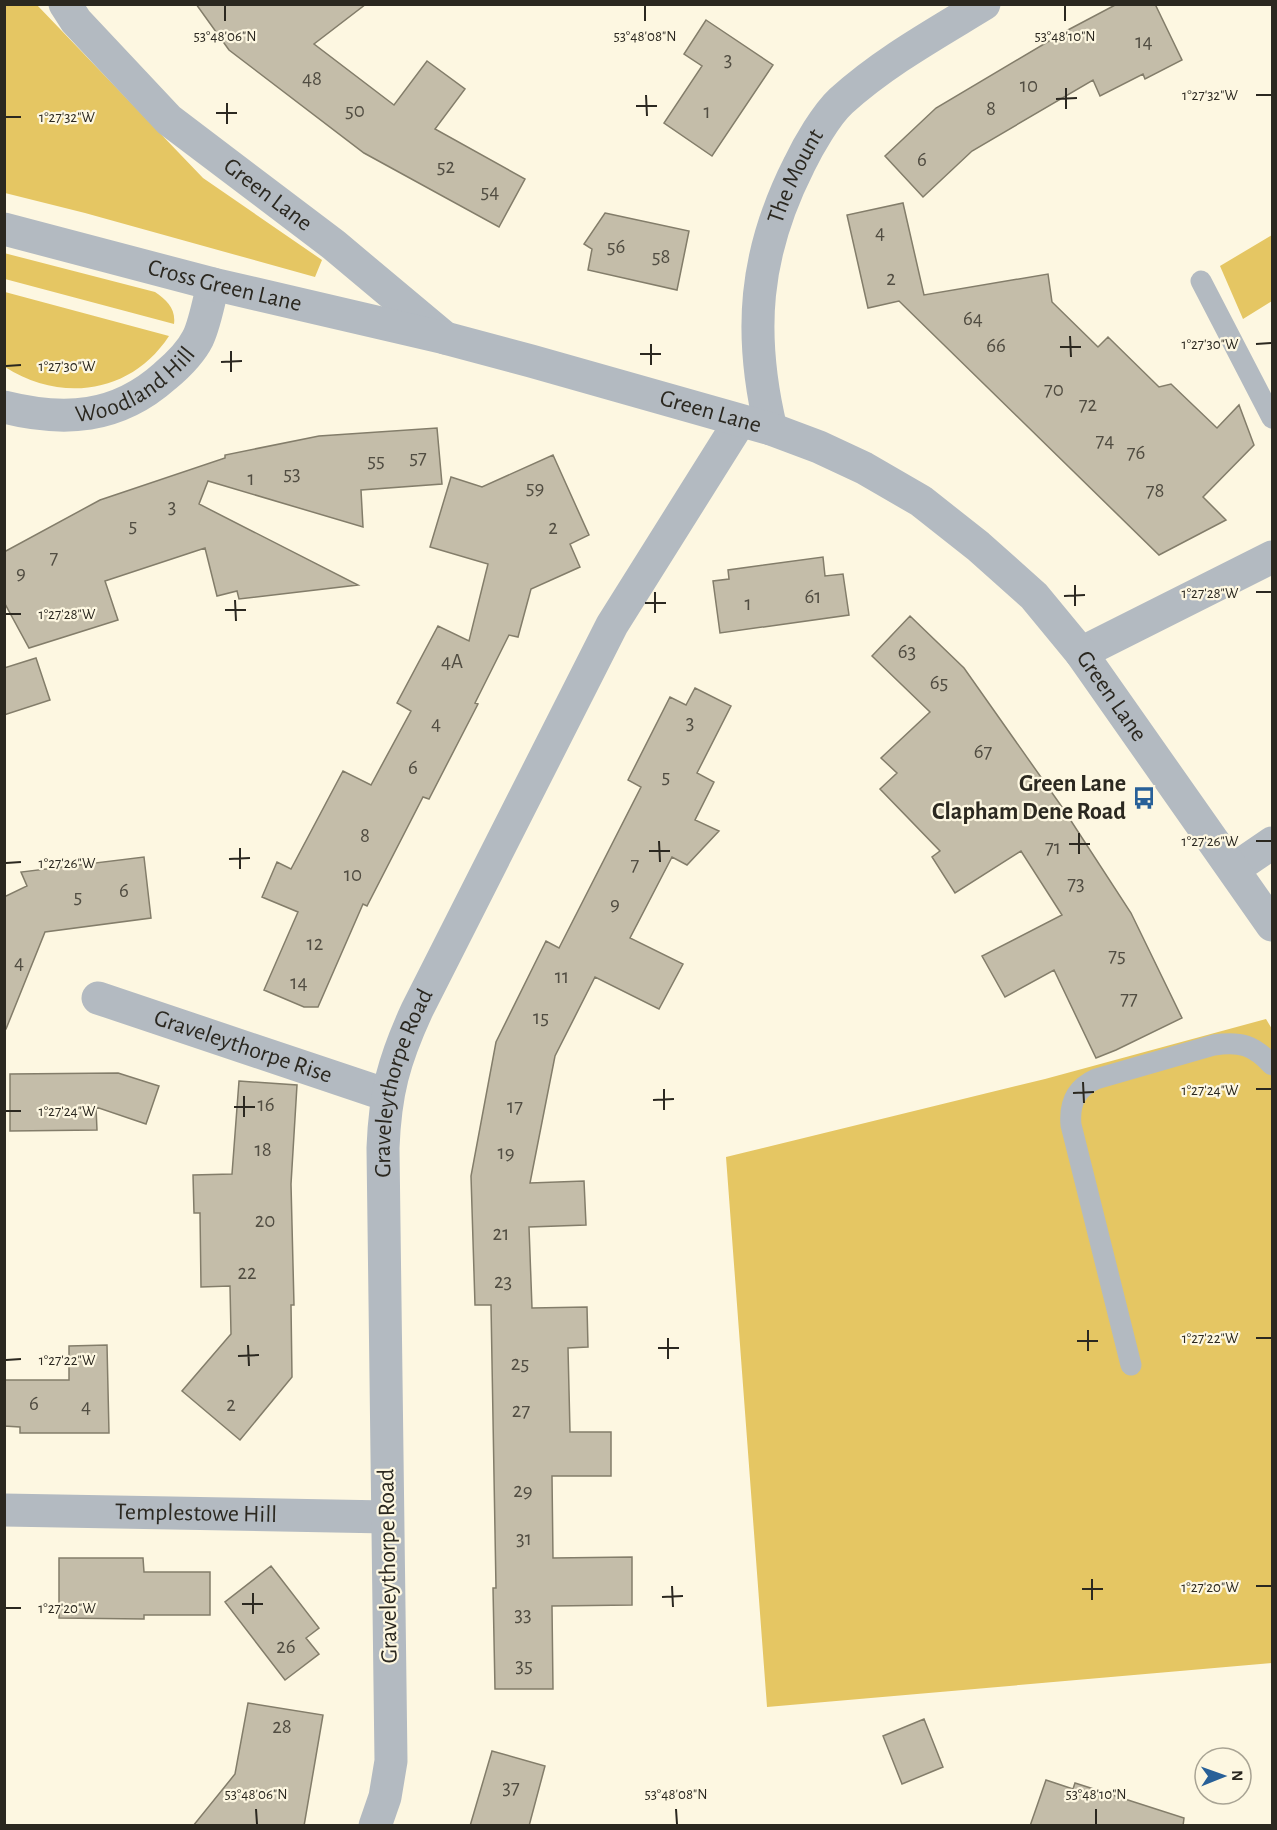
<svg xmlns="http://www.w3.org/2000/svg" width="1277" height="1830" viewBox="0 0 1277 1830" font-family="'Alegreya Sans',sans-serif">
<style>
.green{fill:#e5c663}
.building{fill:#c4bda9;stroke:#837d6a;stroke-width:1.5}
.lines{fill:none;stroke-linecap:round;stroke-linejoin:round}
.service{stroke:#b3bac1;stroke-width:21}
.minor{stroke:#b3bac1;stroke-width:33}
.tertiary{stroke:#b3bac1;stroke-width:33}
.ticks{fill:none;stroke:#2b2820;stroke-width:2}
.labels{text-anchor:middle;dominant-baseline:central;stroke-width:4.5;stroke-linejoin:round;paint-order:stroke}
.number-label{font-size:21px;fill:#514d42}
.street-label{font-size:24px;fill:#2b2820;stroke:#fdf7e1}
.poi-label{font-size:24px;font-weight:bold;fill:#2b2820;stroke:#fdf7e1;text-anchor:end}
.ticks-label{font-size:15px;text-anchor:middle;fill:#2b2820;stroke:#fdf7e1;stroke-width:4.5;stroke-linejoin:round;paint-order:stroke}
</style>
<rect width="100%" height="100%" fill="#fdf7e1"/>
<path class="green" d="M4 5H37L203 178 322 260 315 277 85 213 5 193Z
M1272 235V301L1243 319 1220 266Z
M4 253 155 292C167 300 176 309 174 324L5 279Z
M5 292 169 336C131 394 61 403 5 367Z
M1266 1019 1272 1029V1663L767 1707 726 1157 1045 1079Z"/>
<path class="building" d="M196 4H366L314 44 394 105 427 61 465 89 435 129 525 179 499 227 364 153 229 50Z
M1117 4H1155L1182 60 1145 79 1143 74 1100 96 1093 80 972 151 923 197 885 156 936 108 1066 31Z
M706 20 773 65 712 156 664 123 702 66 684 54Z
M903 203 924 295 1048 274 1052 302 1098 347 1108 337 1159 387 1171 384 1217 428 1239 405 1254 445 1203 497 1226 520 1159 555 899 301 868 308 847 215Z
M605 213 689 231 677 290 588 270 592 249 584 244Z
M437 428 442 484 361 490 363 527 208 481 199 504 358 585 239 599 237 591 217 596 205 548 105 581 118 620 29 648 4 602V552L100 500 225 458V455L319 436Z
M553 455 589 535 570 544 580 567 531 589 518 637 509 635 475 703 478 704 429 799 423 797 367 906 363 904 318 1007H304L264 990 298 912 262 897 277 862 291 869 343 771 371 785 411 711 397 703 438 626 469 641 488 564 430 547 451 477 482 487Z
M823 557 825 576 843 574 849 615 720 633 713 581 729 579 728 570Z
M910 616 964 668 1062 807 1131 913 1182 1018 1116 1050 1096 1058 1054 970 1005 997 982 956 1062 915 1021 851 955 893 932 857 940 851 880 789 897 773 881 758 930 712 872 656Z
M36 658 50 700 4 715V668Z
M695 688 731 706 697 773 714 782 695 820 719 831 687 865 672 857 630 938 683 964 659 1009 595 977 555 1056 530 1183 584 1181 586 1225 529 1227 532 1308 587 1307 588 1347 568 1348 570 1432H611V1476H552L553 1558 632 1557V1605L552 1606 553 1689H495L493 1588H496L491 1305H475L471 1176 496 1042 546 941 559 948 641 787 628 780 670 697 686 705Z
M144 857 151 918 45 932 6 1029H4V897L27 886 21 872Z
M118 1073 159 1086 146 1124 96 1107 97 1130 10 1131V1074Z
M239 1081 297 1085 291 1184 294 1305H291L292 1377 240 1440 182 1391 231 1334 230 1286 201 1287 200 1213H194L193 1175 232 1174Z
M107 1345 109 1433H20V1427L4 1426V1380H69V1346Z
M59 1558H143L144 1572H210V1615H144V1619L59 1618Z
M271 1566 319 1628 306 1638 319 1654 285 1680 225 1602Z
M248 1703 323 1715 304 1826H193L235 1774Z
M924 1719 943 1767 902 1784 883 1736Z
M492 1751 545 1766 529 1826H470Z
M1046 1780 1073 1789 1075 1783 1184 1818 1183 1826H1030Z"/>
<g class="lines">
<path class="service" d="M1201 281 1272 418
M1131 1365 1071 1125C1069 1103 1076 1088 1096 1079L1214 1045C1240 1041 1254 1045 1272 1065"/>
<g class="minor">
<path id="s1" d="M65 4 76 21 169 120 334 245 445 338"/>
<path id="s2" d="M4 407C64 422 117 419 165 376 177 366 191 352 198 338 205 323 209 301 213 284"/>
<path id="s3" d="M771 429C748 333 754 254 799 165 808 146 826 115 841 101 884 62 935 34 984 4"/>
<path d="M1081 653 1272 557"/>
<path d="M1234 869 1272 843"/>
<path id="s4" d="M98 998 387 1095"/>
<path id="s5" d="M4 1510 387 1517"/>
<path id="s6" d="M375 1826 385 1797 391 1761 383 1148C385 1093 394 1060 417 1010L612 625 740 421"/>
</g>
<path class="tertiary" id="s7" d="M4 229 213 284 445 338 531 361 771 429 819 447 864 468 921 501 978 546 1034 596 1081 653 1272 925"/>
</g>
<path class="ticks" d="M225 6V21M645 6V21M1065 6V21M1066 88V109M646 95 647 116M1256 95H1271M1056 99 1077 98M227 103V124M636 106H657M216 113H237M6 117H21M1070 336 1071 357M651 344V365M1256 344 1271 343M1060 347H1081M231 351V372M640 354H661M221 362 242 361M6 366 21 365M1075 585V606M655 592V613M1256 592H1271M1064 596 1085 595M235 600 236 621M645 603H666M225 610H246M6 614H21M1079 833V854M659 841 660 862M1256 841H1271M1069 844H1090M240 848V869M649 851H670M229 859 250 858M6 863 21 862M1083 1082 1084 1103M664 1089V1110M1256 1089H1271M1073 1093 1094 1092M244 1096V1117M653 1100 674 1099M234 1107H255M6 1111H21M1088 1330V1351M668 1338V1359M1256 1338H1271M1077 1341H1098M248 1345 249 1366M658 1348H679M238 1356 259 1355M6 1360 21 1359M1092 1579V1600M672 1586 673 1607M1256 1586H1271M1082 1589H1103M253 1593V1614M662 1597 683 1596M242 1604H263M6 1608H21M256 1809 257 1824M676 1809 677 1824M1096 1809V1824"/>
<defs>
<g id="bus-bare" transform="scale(1.8)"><path d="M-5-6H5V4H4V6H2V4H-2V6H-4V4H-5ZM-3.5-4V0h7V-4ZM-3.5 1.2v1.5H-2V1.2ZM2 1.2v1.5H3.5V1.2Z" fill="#286098" stroke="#fdf7e1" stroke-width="2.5" paint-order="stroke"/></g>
</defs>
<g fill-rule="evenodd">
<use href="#bus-bare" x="1144" y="798"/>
</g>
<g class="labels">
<g class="number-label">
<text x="1144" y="41">14</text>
<text x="728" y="59">3</text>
<text x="312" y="78">48</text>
<text x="1029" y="85">10</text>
<text x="991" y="108">8</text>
<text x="355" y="110">50</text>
<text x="707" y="111">1</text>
<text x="922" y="159">6</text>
<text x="446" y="166">52</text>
<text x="490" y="191">54</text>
<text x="880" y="232">4</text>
<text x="616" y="246">56</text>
<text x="661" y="256">58</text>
<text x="891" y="278">2</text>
<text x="973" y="318">64</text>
<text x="996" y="345">66</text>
<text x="1054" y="389">70</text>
<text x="1088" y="404">72</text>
<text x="1105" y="440">74</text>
<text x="1136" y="452">76</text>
<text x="418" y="457">57</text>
<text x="376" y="460">55</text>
<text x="292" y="473">53</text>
<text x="251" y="478">1</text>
<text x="535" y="487">59</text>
<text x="1155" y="490">78</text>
<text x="172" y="506">3</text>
<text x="133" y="525">5</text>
<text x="553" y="527">2</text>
<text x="54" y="557">7</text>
<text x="21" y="572">9</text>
<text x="813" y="596">61</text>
<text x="748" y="603">1</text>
<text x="907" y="651">63</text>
<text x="452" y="661">4A</text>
<text x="939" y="682">65</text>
<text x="690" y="722">3</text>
<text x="436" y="723">4</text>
<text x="983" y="751">67</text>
<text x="413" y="767">6</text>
<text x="666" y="776">5</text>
<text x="365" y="835">8</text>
<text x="1053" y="847">71</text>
<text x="635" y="864">7</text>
<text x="353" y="874">10</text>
<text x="1076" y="883">73</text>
<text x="124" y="890">6</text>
<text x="78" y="896">5</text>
<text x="615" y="903">9</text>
<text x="315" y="943">12</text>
<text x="1117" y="955">75</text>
<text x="19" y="962">4</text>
<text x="562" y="976">11</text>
<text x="299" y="982">14</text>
<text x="1129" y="998">77</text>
<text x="541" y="1017">15</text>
<text x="266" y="1104">16</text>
<text x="515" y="1106">17</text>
<text x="263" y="1149">18</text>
<text x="506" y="1152">19</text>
<text x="265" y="1220">20</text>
<text x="501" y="1233">21</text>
<text x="247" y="1272">22</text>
<text x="503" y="1281">23</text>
<text x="520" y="1363">25</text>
<text x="34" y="1403">6</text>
<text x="231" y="1404">2</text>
<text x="86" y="1406">4</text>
<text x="521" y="1410">27</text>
<text x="523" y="1490">29</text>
<text x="524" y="1538">31</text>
<text x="523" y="1614">33</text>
<text x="286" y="1646">26</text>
<text x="524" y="1665">35</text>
<text x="282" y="1726">28</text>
<text x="511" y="1787">37</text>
</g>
<g class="street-label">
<text stroke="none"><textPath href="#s3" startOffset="260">The Mount</textPath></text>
<text stroke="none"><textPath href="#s1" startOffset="280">Green Lane</textPath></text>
<text stroke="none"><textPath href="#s7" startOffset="228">Cross Green Lane</textPath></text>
<text stroke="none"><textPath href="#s2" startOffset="140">Woodland Hill</textPath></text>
<text stroke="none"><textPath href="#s7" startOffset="730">Green Lane</textPath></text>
<text stroke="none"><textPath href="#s7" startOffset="1234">Green Lane</textPath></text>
<text stroke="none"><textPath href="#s4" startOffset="153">Graveleythorpe Rise</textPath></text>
<text stroke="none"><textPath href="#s6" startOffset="748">Graveleythorpe Road</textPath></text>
<text stroke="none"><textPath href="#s5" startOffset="192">Templestowe Hill</textPath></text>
<text transform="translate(388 1566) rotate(-91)">Graveleythorpe Road</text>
</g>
<g class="poi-label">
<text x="1126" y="784">Green Lane<tspan x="1126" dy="28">Clapham Dene Road</tspan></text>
</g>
</g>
<g class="ticks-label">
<text x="225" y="41">53°48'06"N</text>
<text x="645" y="41">53°48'08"N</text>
<text x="1065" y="41">53°48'10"N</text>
<text x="1210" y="100">1°27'32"W</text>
<text x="67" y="122">1°27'32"W</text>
<text x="1210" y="349">1°27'30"W</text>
<text x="67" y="371">1°27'30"W</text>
<text x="1210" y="598">1°27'28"W</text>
<text x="67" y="619">1°27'28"W</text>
<text x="1210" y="846">1°27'26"W</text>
<text x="67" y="868">1°27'26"W</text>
<text x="1210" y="1095">1°27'24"W</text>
<text x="67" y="1116">1°27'24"W</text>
<text x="1210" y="1343">1°27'22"W</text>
<text x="67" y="1365">1°27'22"W</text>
<text x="1210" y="1592">1°27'20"W</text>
<text x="67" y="1613">1°27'20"W</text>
<text x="256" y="1799">53°48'06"N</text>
<text x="676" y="1799">53°48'08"N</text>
<text x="1096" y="1799">53°48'10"N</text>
</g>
<rect width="1277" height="1830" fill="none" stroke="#2b2820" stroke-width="12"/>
<g transform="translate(1223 1776) rotate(89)"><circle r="28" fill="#fdf7e1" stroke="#a9a494" stroke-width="1.5"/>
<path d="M0-4.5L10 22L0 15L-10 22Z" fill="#286098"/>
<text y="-9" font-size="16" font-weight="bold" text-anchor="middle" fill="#2b2820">N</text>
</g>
</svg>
